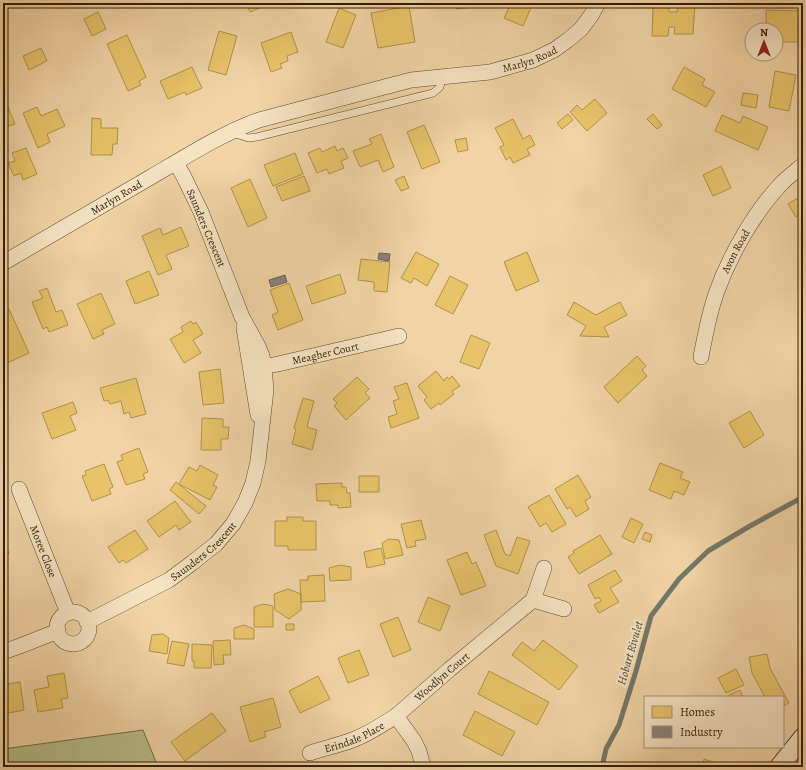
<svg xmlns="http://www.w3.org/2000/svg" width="806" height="770" viewBox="0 0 806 770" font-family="Alegreya,serif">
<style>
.green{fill:#b6bd8a;stroke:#746c45}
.homes{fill:#e9c46a;stroke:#b2924a}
.industry{fill:#8a817c;stroke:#706357}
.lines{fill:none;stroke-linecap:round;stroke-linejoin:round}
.stream{stroke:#73786b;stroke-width:5}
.service-casing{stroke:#624a29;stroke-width:8}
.minor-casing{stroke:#624a29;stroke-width:16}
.tertiary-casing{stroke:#624a29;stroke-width:20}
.service{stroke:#f5e3c4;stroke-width:7}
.minor{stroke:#f5e3c4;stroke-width:15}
.tertiary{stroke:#f5e3c4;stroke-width:18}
.labels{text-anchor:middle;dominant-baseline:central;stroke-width:4;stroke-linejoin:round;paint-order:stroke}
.street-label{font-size:11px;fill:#321c00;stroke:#f5e3c4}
.water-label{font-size:12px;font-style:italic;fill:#524a35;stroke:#f5e3c4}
</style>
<rect width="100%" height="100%" fill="#f0d4a5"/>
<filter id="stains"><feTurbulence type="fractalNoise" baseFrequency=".005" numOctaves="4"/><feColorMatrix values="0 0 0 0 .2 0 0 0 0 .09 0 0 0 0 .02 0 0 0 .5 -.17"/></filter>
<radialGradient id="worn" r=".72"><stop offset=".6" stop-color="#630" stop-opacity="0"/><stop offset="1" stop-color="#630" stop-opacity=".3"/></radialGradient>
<path class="green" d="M143 730 158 767H3V749Z"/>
<path class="homes" d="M210 3H223L212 8Z
M246 3H272L250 12Z
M456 3H481V6L456 9Z
M511 3H533L523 26 504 18Z
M678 3H695L693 34H674L675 27H669L668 36H652L653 7 669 8V12H677Z
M409 6 415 42 378 48 371 13Z
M339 8 356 15 343 48 326 42Z
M766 10 801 11V42H776V30H766Z
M98 12 106 29 92 36 84 19Z
M219 31 237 36 226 75 208 70Z
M291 32 298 52 287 56 288 61 280 64 282 68 271 72 261 43Z
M127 35 146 77 139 81 141 85 128 91 107 44Z
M41 48 47 61 29 70 23 56Z
M192 67 202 88 186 95 185 92 168 99 160 81Z
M684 67 705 79 702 85 715 92 706 107 672 89Z
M775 71 796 75 789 111 769 107Z
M743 93 758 95 756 108 741 105Z
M3 95 15 124 3 128Z
M595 99 607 113 587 131 570 112 577 105 582 110Z
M37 107 41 116 57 109 65 126 47 134 50 142 38 148 23 113Z
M568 114 573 120 562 129 557 123Z
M653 114 662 125 657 129 647 119Z
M722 115 740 123 743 116 768 127 758 150 715 131Z
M92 118 101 119V128H118L117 144H113L112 155H91Z
M513 119 523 139 530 135 535 145 527 149 530 155 513 163 510 157 506 160 500 147 504 145 495 128Z
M424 125 440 162 422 169 407 132Z
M381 134 394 167 383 172 378 160 360 167 353 151 372 144 369 139Z
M466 138 468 150 458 152 455 140Z
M335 146 337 151 343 148 348 158 341 161 344 168 329 174 327 169 317 173 308 153 320 148 322 152Z
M26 148 37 174 23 180 21 173 14 176 8 163 15 161 12 153Z
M295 153 303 174 273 186 264 165Z
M721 166 731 188 713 196 703 175Z
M304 176 310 191 282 201 276 187Z
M404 176 409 188 401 191 395 180Z
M250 179 267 218 248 227 231 188Z
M803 195V212L796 217 788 204Z
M181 227 189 246 166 255 172 269 158 275 142 236 160 228 163 235Z
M416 252 439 264 427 286 414 278 411 283 401 278Z
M527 252 539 281 516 291 504 262Z
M361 259 390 262 387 292 374 291V282L358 280Z
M149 271 159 295 135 304 126 281Z
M340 274 346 293 312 304 306 286Z
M450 276 468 285 453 314 435 305Z
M803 278V288L798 282Z
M289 283 303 320 278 330 272 315 278 312 270 290Z
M47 288 56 312 62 310 68 325 49 332 47 327 43 329 32 302 43 298 39 291Z
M101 293 115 324 102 330 104 334 93 339 77 304Z
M574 302 596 315 620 302 627 315 604 327 609 337 580 336 586 326 567 315Z
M9 309 29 353 7 363 3 353V312Z
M191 321 193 324 196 322 203 334 193 340 201 353 184 363 170 339 183 332 181 327Z
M471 335 490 343 479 369 460 362Z
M637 356 646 366 642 370 647 376 618 403 604 387Z
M220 369 224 403 203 405 199 372Z
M436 371 444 381 447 377 449 379 452 376 460 386 452 391 454 394 440 405 439 403 431 409 424 400 427 397 418 386Z
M357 377 369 389 365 393 370 398 346 420 334 406 337 403 333 399Z
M136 378 146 414 131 418 129 412 124 414 121 401 110 404 108 400 104 401 100 388Z
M407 383 419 418 391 428 388 417 397 414 393 401 399 399 394 387Z
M303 398 314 401 307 427 317 430 312 450 292 444 296 429 294 428Z
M73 402 77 413 70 416 76 430 52 439 42 413Z
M750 411 764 435 744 448 729 423Z
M202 418 223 419V427H229L228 439H221V450H201Z
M139 448 148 472 143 474 145 479 126 485 117 462 123 460 121 455Z
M660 463 683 472 680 478 690 482 684 495 674 491 671 499 649 490Z
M104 464 113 487 109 489 111 494 92 501 82 476 86 475 85 471Z
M200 465 218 475 213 485 217 487 210 500 179 484 189 467 197 471Z
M578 475 591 497 585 501 589 509 576 517 570 507 567 509 555 489Z
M359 476H379V492H359Z
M176 482 206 506 199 514 170 490Z
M342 483V487H346L347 493H350L351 507 338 508V505H330V501H317L316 484Z
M549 495 566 524 552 532 546 523 540 527 528 507Z
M175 501 191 522 179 530 176 525 159 537 147 521Z
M287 517H303V521H316V550H288V546H275V521H287Z
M631 518 643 524 634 543 622 537Z
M421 520 426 539 415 541 416 546 407 548 401 524Z
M135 530 148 549 126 563 123 560 119 563 108 547Z
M496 530 505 554 510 556 517 537 530 541 518 574 496 566 484 535Z
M645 532 652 535 650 542 642 539Z
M600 535 612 554 579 574 568 557 574 553 573 551Z
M389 539 399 540 403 555 385 559 382 543Z
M3 541 9 553 3 556Z
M381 548 385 564 367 568 364 552Z
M467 552 472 564 476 562 486 586 461 595 447 560Z
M340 565 351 567V580L330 581 329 568Z
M615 570 622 581 610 588 619 602 599 613 594 605 601 601 599 597 595 599 588 585Z
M324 575 325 601 301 602 300 580H308V576Z
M288 589 301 594V610L289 619 275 610 274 594Z
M428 597 450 606 440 631 418 622Z
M263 604 273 606V627H254V607Z
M398 617 411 650 393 657 380 624Z
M286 624H294V630H286Z
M244 625 254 629V639H234V628Z
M163 634 169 638 167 654 149 651 152 635Z
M230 640 231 655H223L224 664 214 665 213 641Z
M543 640 578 666 559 690 512 655 522 642 534 651Z
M172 641 189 644 184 666 167 663Z
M192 644 212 645 211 668H194V661H192Z
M359 650 369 675 348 683 338 658Z
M767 654 770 668 789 703 783 706V697H765L752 673 749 657Z
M736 669 744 685 726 693 718 678Z
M489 671 549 702 537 725 478 694Z
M64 673 68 698 61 699 63 708 38 712 34 690 49 687 47 676Z
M318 676 330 699 300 713 289 691Z
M20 682 24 710 3 714V688L8 687V684Z
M740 690 743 697H730L729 695Z
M273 698 281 727 264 732 266 737 250 742 240 707Z
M475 711 515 732 502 756 463 735Z
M212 713 226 731 185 761 171 742Z
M704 759 716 763 718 767H702Z"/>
<path class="industry" d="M379 253 390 254 389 261 378 259Z
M285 275 287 282 271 287 269 280Z"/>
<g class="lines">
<path class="stream" d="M602 767 606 749 619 725 636 671 651 616 679 579 708 551 750 526 803 497"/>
<g class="service-casing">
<path id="service" d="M233 133 248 138 257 137 433 93 440 87 442 77"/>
</g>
<g class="minor-casing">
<g id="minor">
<path id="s1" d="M3 263C52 235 101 206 151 177 185 157 221 134 259 120L411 80 490 72 533 60 554 50 568 40 581 29 592 14 598 3"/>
<path d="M244 328 258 415"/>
<path id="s2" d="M701 357C705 335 709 313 717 291 730 255 755 211 782 183 789 176 796 171 803 165"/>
<path id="s3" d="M251 369 278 364 399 336"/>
<path id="s4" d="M19 489 68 613"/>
<path d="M533 600 564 609"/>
<circle cx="73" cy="628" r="16"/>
<path id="s5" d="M87 622 169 580 192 563 216 544 233 524 245 503 253 483 258 461 266 390 264 367 262 356 258 346 242 317 201 212 184 177 176 163"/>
<path d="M3 652 20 646 58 631"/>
<path id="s6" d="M310 753C325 748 340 745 355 739 370 733 383 724 396 716"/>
<path id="s7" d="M423 767 419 751 414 741 396 716 450 669 533 600 544 568"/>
</g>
</g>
<g class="tertiary-casing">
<path id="tertiary" d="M779 767 803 737"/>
</g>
<use href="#service" class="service"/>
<use href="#minor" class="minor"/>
<use href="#tertiary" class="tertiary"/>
</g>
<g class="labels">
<g class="street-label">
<text stroke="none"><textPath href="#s1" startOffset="572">Marlyn Road</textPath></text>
<text stroke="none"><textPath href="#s1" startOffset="131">Marlyn Road</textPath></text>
<text transform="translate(206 228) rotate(67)">Saunders Crescent</text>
<text stroke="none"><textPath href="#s2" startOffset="112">Avon Road</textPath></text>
<text stroke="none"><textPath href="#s3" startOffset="76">Meagher Court</textPath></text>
<text stroke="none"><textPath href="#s5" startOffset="137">Saunders Crescent</textPath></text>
<text stroke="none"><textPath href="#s4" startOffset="67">Moree Close</textPath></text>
<text stroke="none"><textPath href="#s7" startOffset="119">Woodlyn Court</textPath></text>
<text stroke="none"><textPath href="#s6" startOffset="47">Erindale Place</textPath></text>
</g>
<g class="water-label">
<text transform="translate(630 653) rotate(-74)">Hobart Rivulet</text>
</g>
</g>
<rect width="806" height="770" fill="none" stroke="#f0d4a5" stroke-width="16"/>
<rect x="4" y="4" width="798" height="762" fill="none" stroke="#321c00" stroke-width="2"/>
<rect x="8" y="8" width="790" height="754" fill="none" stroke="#321c00"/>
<rect x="644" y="696" width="140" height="52" fill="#f5e3c4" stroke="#a79376"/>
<rect x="652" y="706" width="20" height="12" fill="#e9c46a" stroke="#a79376"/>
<text x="680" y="716" font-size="12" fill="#321c00">Homes</text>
<rect x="652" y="726" width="20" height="12" fill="#8a817c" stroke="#a79376"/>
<text x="680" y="736" font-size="12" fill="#321c00">Industry</text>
<g transform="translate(764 42)"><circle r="19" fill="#f5e3c4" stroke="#a79376"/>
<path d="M0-3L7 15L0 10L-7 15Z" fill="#8f2418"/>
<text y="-6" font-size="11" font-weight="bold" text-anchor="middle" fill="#321c00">N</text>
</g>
<rect width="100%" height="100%" filter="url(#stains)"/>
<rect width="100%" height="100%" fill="url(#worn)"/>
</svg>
